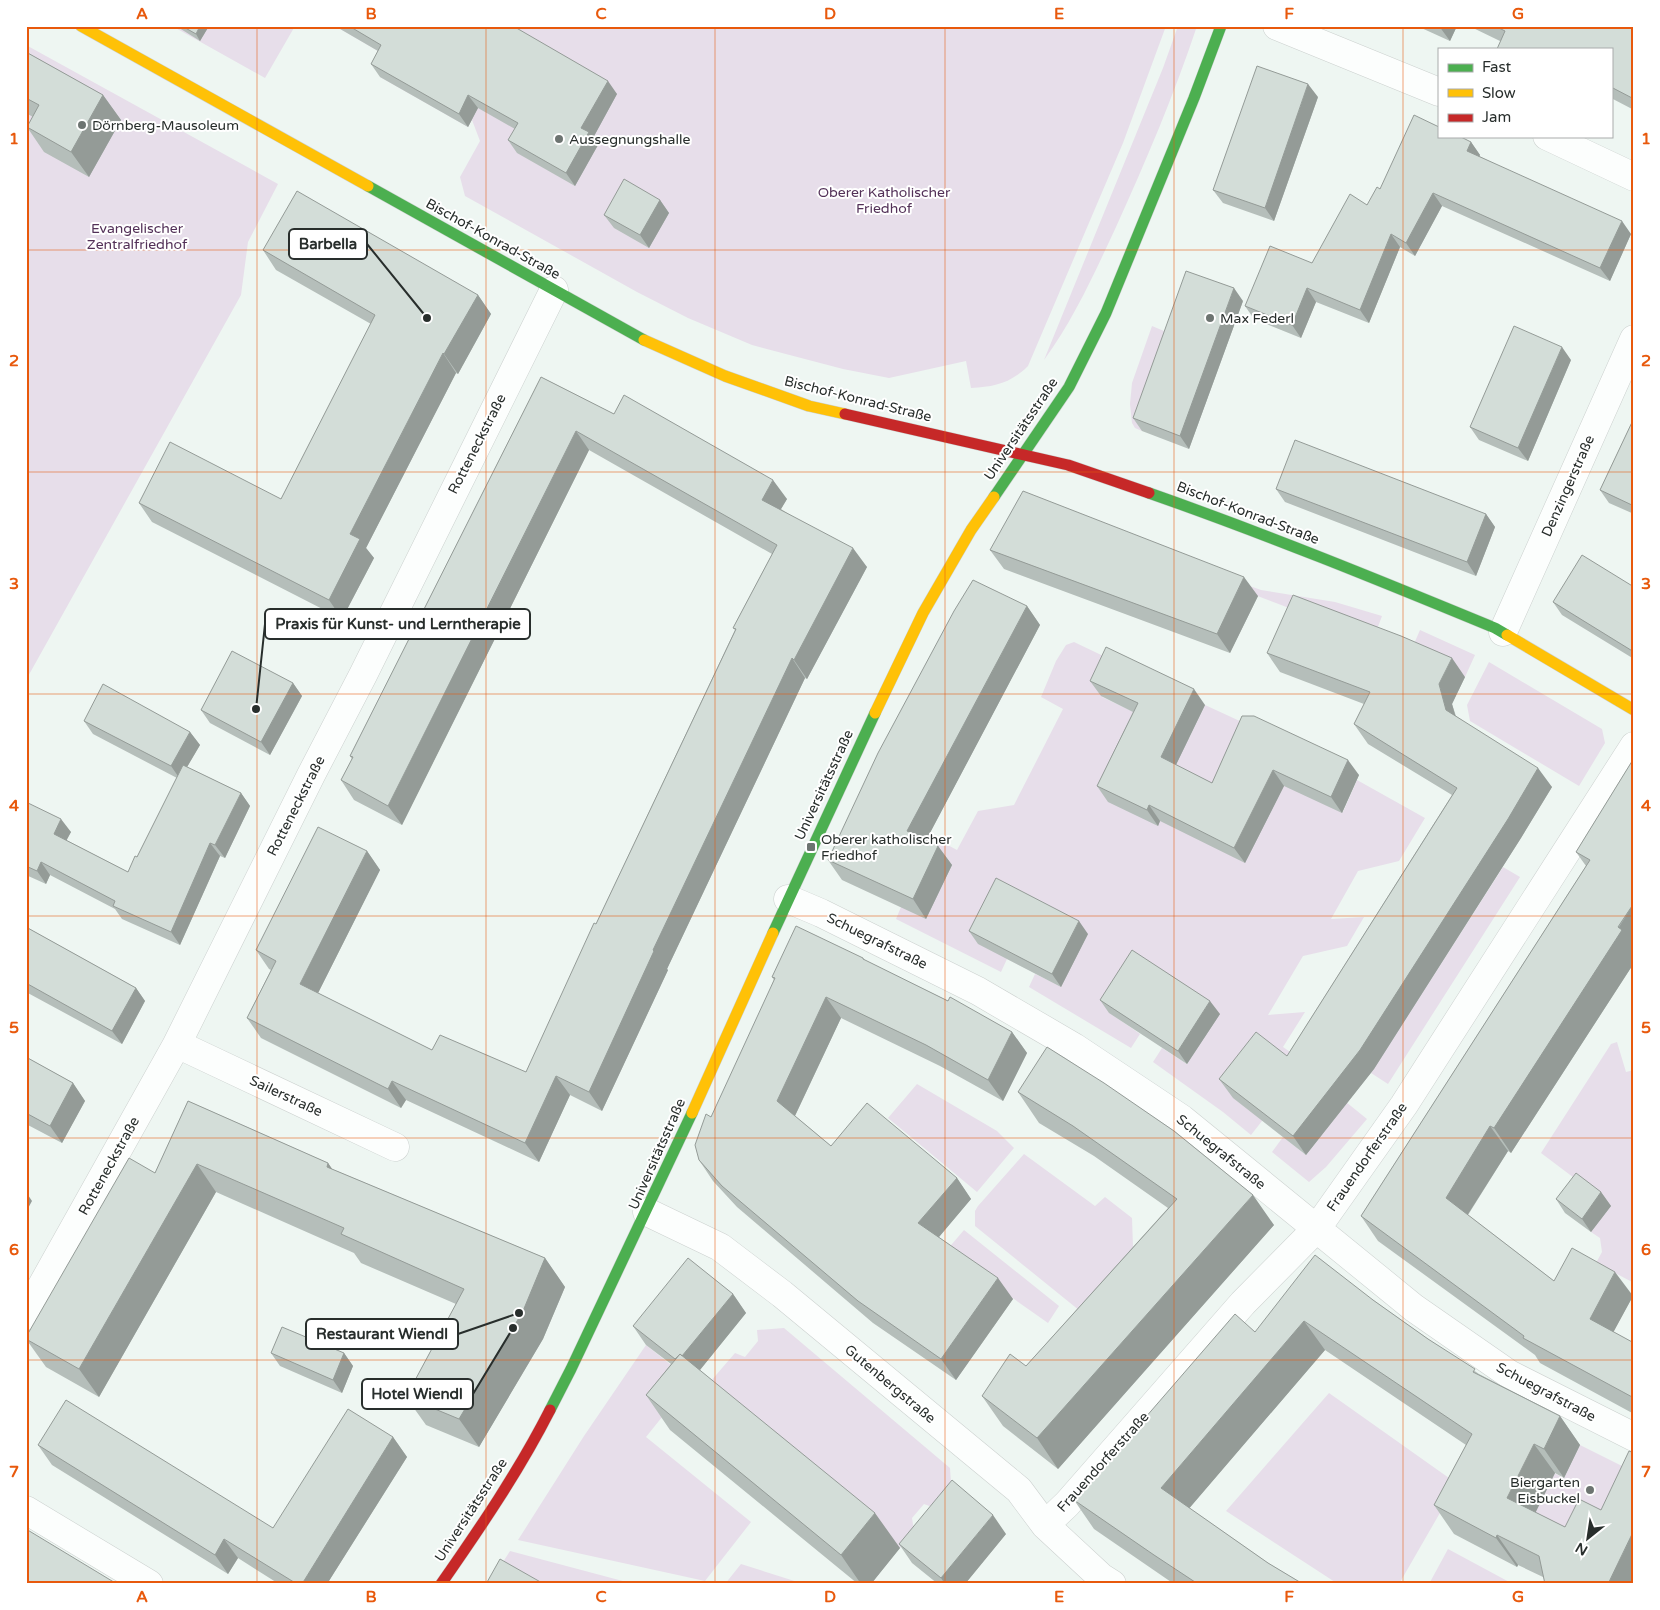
<svg xmlns="http://www.w3.org/2000/svg" width="1660" height="1610" viewBox="0 0 1660 1610" font-family="'Varela Round',sans-serif">
<style>
.green{fill:#e7deea}
.lines{fill:none;stroke-linecap:round;stroke-linejoin:round}
.street-casing{stroke:#ccd1cf;stroke-width:29}
.fast-casing{stroke:#ccd1cf;stroke-width:12}
.slow-casing{stroke:#ccd1cf;stroke-width:12}
.jam-casing{stroke:#ccd1cf;stroke-width:12}
.street{stroke:#fcfefd;stroke-width:28}
.fast{stroke:#4caf50;stroke-width:11}
.slow{stroke:#ffc107;stroke-width:11}
.jam{stroke:#c62828;stroke-width:11}
.wall{fill:#b5beba}
.shaded-wall{fill:#949b97}
.building{fill:#d3ddd8;stroke:#949b97}
.grid{fill:none;stroke:#e8590c;stroke-width:1;stroke-opacity:0.55}
.poi-dot{fill:#6d7471;stroke:#fff;stroke-width:2}
.labels{text-anchor:middle;dominant-baseline:central;stroke-width:4;stroke-linejoin:round;paint-order:stroke}
.poi-label{font-size:14px;fill:#282e2c;stroke:#fff;text-anchor:start}
.park-label{font-size:14px;fill:#533158;stroke:#fff}
.street-label{font-size:14px;fill:#282e2c;stroke:#fff}
.leader{fill:none;stroke:#282e2c;stroke-width:2}
.callout-dot{fill:#282e2c;stroke:#fff;stroke-width:2}
.callout{fill:#fff;stroke:#282e2c;stroke-width:2}
.callout-label{font-size:15px;text-anchor:middle;font-weight:bold;fill:#282e2c}
.neatline{fill:none;stroke:#e8590c;stroke-width:2}
.grid-label{font-size:16px;text-anchor:middle;font-weight:bold;fill:#e8590c}
</style>
<rect width="100%" height="100%" fill="#eef6f2"/>
<path class="green" d="M172 26H295L265 78Z
M335 26H1166L1123 143 1028 366C1011 383 995 387 971 388L966 361 889 378 843 369 752 345 688 318 637 292 465 196 460 177 480 141 472 120 468 127 380 77 390 58Z
M1178 26H1197C1174 95 1146 161 1116 227 1095 272 1074 319 1044 360L1163 68Z
M26 45 278 184 248 242 241 295 26 680Z
M1152 326 1176 336 1142 431 1135 428 1132 423 1130 404 1132 383Z
M1186 563 1261 590 1335 602 1382 616 1373 640 1184 568Z
M1420 630 1475 655 1465 677 1410 653Z
M1074 642 1118 663 1102 697 1189 738 1205 705 1255 728 1343 812 1357 780 1425 818 1399 861 1358 871 1331 919 1364 917 1347 946 1303 956 1268 1015 1305 1012 1283 1047 1351 1094 1346 1102 1367 1119 1326 1167 1309 1182 1272 1152 1283 1137 1306 1155 1343 1108 1262 1121 1251 1135 1223 1112 1153 1062 1162 1048 1187 1064 1219 1014 1110 1013 1140 1034 1131 1048 1029 987 1035 974 1061 986 1007 959 1001 972 896 919 901 907 878 808 957 850 978 811 1014 805 1063 709 1041 697 1056 661 1066 645Z
M1489 662 1602 729 1605 743 1579 786 1470 721 1467 705Z
M1503 867 1520 877 1388 1084 1371 1073Z
M1617 1042 1626 1072 1634 1070V1283L1596 1263 1602 1252 1600 1238 1591 1232 1610 1205 1541 1153 1611 1044Z
M917 1084 997 1131 1014 1148 977 1192 888 1118Z
M1024 1154 1095 1206 1105 1197 1132 1218 1133 1247 1085 1315 975 1226V1211L978 1206Z
M964 1230 1059 1306 1048 1323 946 1251Z
M784 1328 950 1468 951 1483 932 1507 924 1504 912 1518 914 1531 900 1548 704 1389 735 1353 745 1357 758 1341 757 1330Z
M646 1345 691 1381 646 1437 751 1522 705 1581 518 1540 584 1436Z
M1329 1393 1449 1478 1452 1492 1399 1584H1338L1226 1511Z
M1580 1445 1634 1472V1545L1527 1527 1554 1473 1564 1478Z
M1448 1549 1513 1584H1429Z
M510 1551 634 1584H489Z
M741 1564 804 1584H725Z"/>
<g class="lines">
<g class="street-casing">
<path id="street" d="M1277 26 1439 92
M1547 136 1634 177
M1503 632 1634 339
M788 899 821 913 978 991 1074 1047 1182 1119 1414 1308 1509 1374 1634 1437
M177 1044 395 1147
M647 1212 720 1247 782 1294 1019 1490 1045 1525 1101 1577 1112 1584
M26 1316 40 1289 177 1044 311 775 363 675 554 290
M26 1510 149 1584
M1045 1525 1067 1504 1243 1303 1317 1228 1404 1105 1634 746"/>
</g>
<g class="fast-casing">
<path id="fast" d="M368 186 644 340
M1149 493C1266 534 1381 581 1495 628L1507 635
M994 497 1069 387 1106 313 1194 98 1221 26
M773 933 875 713
M550 1410 571 1369 692 1113"/>
</g>
<g class="slow-casing">
<path id="slow" d="M81 26 368 186
M644 340 725 376 809 406 845 414
M1507 635 1634 710
M875 713 923 613 971 530 994 497
M692 1113 773 933"/>
</g>
<g class="jam-casing">
<path id="jam" d="M845 414 1068 465 1149 493
M441 1584C480 1528 519 1471 550 1410"/>
</g>
<use href="#street" class="street"/>
<use href="#fast" class="fast"/>
<use href="#slow" class="slow"/>
<use href="#jam" class="jam"/>
</g>
<path class="wall" d="M176 26H209L200 41Z
M335 26H513L617 94 593 138 598 145 575 186 517 153 508 140 515 129 478 108 468 127 380 77 371 64 378 51Z
M1417 26H1457L1450 41Z
M1469 26H1634V110L1611 98V49L1500 41Z
M26 52 103 95 121 120 89 177 44 152 27 127 33 117 26 113Z
M1318 97 1274 221 1223 203 1213 190Z
M1471 142 1480 155 1479 156 1631 234 1610 281 1442 206 1415 256 1400 247 1369 323 1316 302 1301 338 1254 319 1245 306 1312 263 1367 205 1380 189Z
M660 200 669 213 649 248 614 228 604 215Z
M263 250 478 295 491 314 458 374 456 373 366 548 374 558 342 619 152 522 139 503 281 499 371 324 276 270Z
M1243 301 1189 449 1142 431 1133 418Z
M1571 360 1528 461 1479 440 1470 427Z
M541 377 614 414 787 499 781 509 867 567 807 679 805 678 667 969 668 970 602 1111 570 1095 539 1162 406 1100 401 1108 261 1038 247 1018 271 970 269 969 256 950 367 851 380 870 318 993 432 1050 526 1072 735 630 733 628 772 554 589 450 402 825 354 800 341 780 352 759 350 756Z
M1634 418V514L1609 503 1600 490Z
M1276 489 1486 514 1495 527 1476 576 1285 502Z
M990 550 1258 596 1230 653 1004 569Z
M1634 587V659L1562 615 1553 602Z
M1027 606 1040 625 926 840 938 846 952 865 926 919 842 880 828 860Z
M1267 653 1465 677 1452 704 1456 716 1552 787 1521 838 1374 1069 1306 1155 1233 1098 1219 1079 1287 1056 1452 795 1368 744 1354 724 1364 704 1280 672Z
M1090 681 1205 705 1176 765 1212 783 1242 716 1359 775 1342 813 1284 786 1245 863 1160 821 1158 826 1108 802 1097 786 1133 712 1101 696Z
M293 683 302 696 270 755 210 723 201 710Z
M84 721 190 732 200 745 187 767 241 793 250 806 225 858 220 856 180 945 122 919 115 909 50 875 46 884 26 875V802L71 832 66 840 128 872 137 857 177 778 93 734Z
M1634 758V963L1511 1153 1508 1151 1468 1215 1554 1281 1633 1296 1613 1332 1634 1343V1414L1540 1363 1535 1355 1378 1241 1361 1216 1586 866 1576 852Z
M26 927 136 988 145 1001 122 1044 26 992Z
M969 931 1088 934 1061 987 978 944Z
M863 958 866 961 1012 1032 1027 1053 1003 1101 940 1066 841 1018 795 1116 831 1146 957 1178 971 1199 939 1237 1013 1299 956 1380 873 1323 737 1207 713 1181 699 1160 774 980 772 977Z
M1100 1000 1220 1014 1187 1064 1109 1013Z
M26 1057 73 1083 85 1101 62 1143 26 1124Z
M1018 1092 1274 1225 1058 1469 1003 1426 982 1396 1026 1366 1168 1208 1094 1156 1039 1123Z
M188 1101 328 1163 332 1169 545 1258 565 1287 543 1339 479 1447 426 1425 406 1397 456 1304 361 1263 354 1253 216 1192 99 1397 46 1367 26 1339V1337L155 1173Z
M1601 1192 1611 1206 1591 1232 1565 1213 1556 1199Z
M733 1294 746 1313 700 1370 900 1548 871 1584H858L670 1430 646 1395 671 1364 646 1345 633 1326Z
M1373 1300 1428 1339 1479 1374 1560 1416 1580 1445 1564 1478 1555 1473 1535 1512 1565 1527 1601 1510 1634 1584 1543 1577 1518 1565 1517 1567 1454 1534 1434 1505 1466 1445 1325 1350 1189 1508 1268 1563 1303 1584H1174L1094 1529 1074 1500 1255 1332Z
M271 1353H344L353 1366 342 1393 280 1366Z
M393 1437 407 1457 327 1584H279L238 1558 228 1574 52 1465 38 1445 273 1528Z
M1006 1534 965 1584H938L912 1563 899 1544Z"/>
<path class="shaded-wall" d="M200 26H209L200 41 196 34Z
M1439 26H1457L1450 41Z
M608 81 617 94 593 138 598 145 575 186 566 173 581 128Z
M1308 84 1318 97 1274 221 1265 208Z
M103 95 121 120 89 177 71 152Z
M468 95 478 108 468 127 459 114Z
M1471 142 1480 155 1476 164 1467 151Z
M1433 193 1442 206 1415 256 1406 243Z
M660 200 669 213 649 248 640 235Z
M1622 221 1631 234 1610 281 1600 268Z
M1391 234 1400 247 1369 323 1360 310Z
M1234 288 1243 301 1189 449 1180 436Z
M1307 288 1316 302 1301 338 1292 325Z
M478 295 491 314 458 374 444 354Z
M1562 347 1571 360 1528 461 1518 448Z
M443 353 456 373 366 548 374 558 342 619 329 600 350 534Z
M576 431 589 450 402 825 388 806Z
M773 480 787 499 775 519 762 500Z
M1486 514 1495 527 1476 576 1467 562Z
M853 548 867 567 807 679 794 660Z
M1244 577 1258 596 1230 653 1217 634Z
M1027 606 1040 625 921 850 907 831Z
M792 658 805 678 667 969 668 970 602 1111 589 1092 653 950Z
M1452 658 1465 677 1452 704 1459 729 1446 710 1439 684Z
M293 683 302 696 270 755 261 742Z
M1194 689 1205 705 1172 773 1161 757Z
M190 732 200 745 180 779 171 766Z
M1348 760 1359 775 1342 813 1331 797Z
M1538 768 1552 787 1521 838 1374 1069 1306 1155 1293 1136Z
M1273 770 1284 786 1245 863 1234 848Z
M241 793 250 806 225 858 215 845Z
M1149 805 1160 821 1158 826 1147 810Z
M61 819 71 832 63 847 54 834Z
M210 843 220 856 180 945 171 932Z
M938 846 952 865 926 919 913 899Z
M367 851 380 870 313 1003 300 984Z
M41 862 50 875 46 884 37 871Z
M1634 903V963L1511 1153 1494 1128Z
M1079 921 1088 934 1061 987 1052 974Z
M136 988 145 1001 122 1044 112 1031Z
M826 997 841 1018 792 1122 777 1101Z
M1210 1001 1220 1014 1187 1064 1178 1051Z
M1012 1032 1027 1053 1003 1101 988 1080Z
M556 1076 570 1095 539 1162 525 1143Z
M392 1081 406 1100 401 1108 388 1089Z
M73 1083 85 1101 62 1143 50 1126Z
M1490 1126 1508 1151 1463 1222 1446 1198Z
M328 1163 348 1192 327 1167Z
M197 1164 216 1192 99 1397 79 1369Z
M957 1178 971 1199 933 1244 918 1223Z
M26 1192 32 1201 26 1212Z
M1601 1192 1611 1206 1591 1232 1582 1219Z
M1253 1195 1274 1225 1058 1469 1037 1438Z
M545 1258 565 1287 543 1339 479 1447 459 1419Z
M1615 1272 1633 1296 1607 1344 1590 1319Z
M998 1278 1013 1299 956 1380 941 1359Z
M733 1294 746 1313 691 1381 678 1361Z
M1304 1321 1325 1350 1181 1518 1161 1488Z
M344 1353 353 1366 342 1393 333 1380Z
M1560 1416 1580 1445 1564 1478 1544 1449Z
M393 1437 407 1457 327 1584H302Z
M1534 1444 1555 1473 1528 1528 1507 1498Z
M875 1513 900 1548 871 1584H861L841 1555Z
M993 1515 1006 1534 965 1584H945L941 1578Z
M1634 1530V1584H1608Z
M1497 1535 1518 1565 1517 1567 1496 1538Z
M224 1539 238 1558 228 1574 215 1555Z"/>
<path class="building" d="M182 26H200L196 34Z
M349 26H513L608 81 581 128 589 132 566 173 508 140 518 123 468 95 459 114 371 64 381 45Z
M1495 26H1634V99L1611 87V49H1497L1505 31Z
M26 52 103 95 71 152 27 127 39 105 26 98Z
M1257 66 1308 84 1265 208 1213 190Z
M1414 115 1439 127V136H1459L1471 142 1467 151 1622 221 1600 268 1433 193 1406 243 1391 234 1360 310 1307 288 1292 325 1245 306 1270 246 1312 263 1350 194 1367 205 1377 187 1380 189Z
M624 179 660 200 640 235 604 215Z
M297 191 478 295 444 354 443 353 350 534 360 539 329 600 139 503 170 442 281 499 375 315 263 250Z
M1186 271 1234 288 1180 436 1133 418Z
M1514 326 1562 347 1518 448 1470 427Z
M541 377 614 414 624 395 773 480 762 500 853 548 794 660 792 658 653 950 654 951 589 1092 556 1076 525 1143 392 1081 388 1089 247 1018 276 961 256 950 318 827 367 851 300 984 432 1050 440 1035 526 1072 594 923 596 924 736 629 733 628 777 545 576 431 388 806 341 780 353 757 350 756Z
M1634 418V506L1600 490Z
M1295 440 1486 514 1467 562 1276 489Z
M1023 491 1244 577 1217 634 990 550Z
M1582 555 1634 587V652L1553 602Z
M973 580 1027 606 907 831 938 846 913 899 828 860 878 753 954 611Z
M1293 595 1401 636 1452 658 1439 684 1446 710 1538 768 1508 819 1360 1050 1293 1136 1219 1079 1256 1032 1287 1056 1457 788 1354 724 1370 692 1267 653Z
M1106 647 1194 689 1161 757 1212 783 1242 716H1254L1348 760 1331 797 1273 770 1234 848 1149 805 1147 810 1097 786 1138 703 1090 681Z
M232 651 293 683 261 742 201 710Z
M103 684 190 732 171 766 84 721Z
M1634 758V903L1618 927 1622 930 1494 1128 1490 1126 1446 1198 1554 1281 1572 1248 1615 1272 1590 1319 1634 1343V1398L1523 1338 1524 1336 1361 1216 1590 860 1576 852Z
M183 765 241 793 215 845 210 843 171 932 113 906 115 901 41 862 37 871 26 866V802L61 819 54 834 128 872 135 856 137 857Z
M996 878 1079 921 1052 974 969 931Z
M796 926 863 958V959L948 1001 950 997 1012 1032 988 1080 926 1045 826 997 777 1101 831 1146 867 1103 957 1178 918 1223 998 1278 941 1359 858 1301 722 1186 699 1160 695 1145 706 1114 711 1117 775 978 772 977Z
M26 927 136 988 112 1031 26 983Z
M1132 950 1210 1001 1178 1051 1100 1000Z
M1047 1047 1104 1083 1174 1131 1253 1195 1037 1438 982 1396 1010 1354 1026 1366 1177 1199 1073 1126 1018 1092Z
M26 1057 73 1083 50 1126 26 1113Z
M188 1101 328 1163 327 1167 545 1258 523 1311 459 1419 406 1397 464 1289 341 1234 344 1228 197 1164 79 1369 26 1339V1337L129 1158 155 1173Z
M1576 1173 1601 1192 1582 1219 1556 1199Z
M1315 1255 1373 1300 1428 1339 1475 1369 1473 1372 1560 1416 1544 1449 1534 1444 1507 1498 1565 1527 1579 1499 1601 1510 1629 1451 1634 1453V1530L1608 1584H1545L1539 1556 1497 1535 1496 1538 1434 1505 1472 1434 1304 1321 1161 1488 1268 1563 1303 1584H1198L1154 1555 1074 1500 1235 1314 1255 1332Z
M688 1258 733 1294 682 1356 680 1354 675 1359 633 1326Z
M282 1327 344 1353 333 1380 271 1353Z
M680 1354 875 1513 841 1555 646 1395Z
M66 1400 273 1528 348 1409 393 1437 302 1584H297L224 1539 215 1555 38 1445Z
M952 1480 993 1515 941 1578 899 1544Z
M26 1529 117 1584H26Z
M500 1559 544 1584H486Z"/>
<path class="grid" d="M257 26V1584M486 26V1584M715 26V1584M945 26V1584M1174 26V1584M1403 26V1584M26 250H1634M26 472H1634M26 694H1634M26 916H1634M26 1138H1634M26 1360H1634"/>
<g class="poi-dot">
<circle cx="82" cy="125" r="5"/>
<circle cx="559" cy="139" r="5"/>
<circle cx="1210" cy="318" r="5"/>
<rect x="806" y="842" width="10" height="10" rx="2.5"/>
<circle cx="1590" cy="1490" r="5"/>
</g>
<g class="labels">
<g class="poi-label">
<text x="92" y="125">Dörnberg-Mausoleum</text>
<text x="569" y="139">Aussegnungshalle</text>
<text x="1220" y="318">Max Federl</text>
<text x="821" y="839">Oberer katholischer<tspan x="821" dy="16">Friedhof</tspan></text>
<text x="1580" y="1482" text-anchor="end">Biergarten<tspan x="1580" dy="16">Eisbuckel</tspan></text>
</g>
<g class="park-label">
<text x="884" y="192">Oberer Katholischer<tspan x="884" dy="16">Friedhof</tspan></text>
<text x="137" y="228">Evangelischer<tspan x="137" dy="16">Zentralfriedhof</tspan></text>
</g>
<g class="street-label">
<text transform="translate(493 239) rotate(29)">Bischof-Konrad-Straße</text>
<text transform="translate(858 399) rotate(14)">Bischof-Konrad-Straße</text>
<text transform="translate(1021 429) rotate(-56)">Universitätsstraße</text>
<text transform="translate(477 444) rotate(-63)">Rotteneckstraße</text>
<text transform="translate(1568 486) rotate(-66)">Denzingerstraße</text>
<text transform="translate(1248 513) rotate(21)">Bischof-Konrad-Straße</text>
<text transform="translate(824 785) rotate(-65)">Universitätsstraße</text>
<text transform="translate(296 806) rotate(-63)">Rotteneckstraße</text>
<text transform="translate(877 941) rotate(26)">Schuegrafstraße</text>
<text transform="translate(286 1096) rotate(25)">Sailerstraße</text>
<text transform="translate(1221 1152) rotate(39)">Schuegrafstraße</text>
<text transform="translate(657 1154) rotate(-66)">Universitätsstraße</text>
<text transform="translate(1367 1157) rotate(-55)">Frauendorferstraße</text>
<text transform="translate(109 1166) rotate(-61)">Rotteneckstraße</text>
<text transform="translate(890 1384) rotate(40)">Gutenbergstraße</text>
<text transform="translate(1546 1392) rotate(28)">Schuegrafstraße</text>
<text transform="translate(1103 1462) rotate(-48)">Frauendorferstraße</text>
<text transform="translate(471 1510) rotate(-57)">Universitätsstraße</text>
</g>
</g>
<path class="leader" d="M427 318L367 244M256 709L265 624M519 1313L458 1334M513 1328L473 1394"/>
<g class="callout-dot">
<circle cx="427" cy="318" r="5"/>
<circle cx="256" cy="709" r="5"/>
<circle cx="519" cy="1313" r="5"/>
<circle cx="513" cy="1328" r="5"/>
</g>
<g class="callout">
<rect x="289" y="229" width="78" height="30" rx="5"/>
<rect x="265" y="609" width="265" height="30" rx="5"/>
<rect x="306" y="1319" width="152" height="30" rx="5"/>
<rect x="362" y="1379" width="111" height="30" rx="5"/>
</g>
<g class="callout-label">
<text x="328" y="249">Barbella</text>
<text x="398" y="629">Praxis für Kunst- und Lerntherapie</text>
<text x="382" y="1339">Restaurant Wiendl</text>
<text x="417" y="1399">Hotel Wiendl</text>
</g>
<rect width="1660" height="1610" fill="none" stroke="#ffffff" stroke-width="55"/>
<rect x="1438" y="48" width="175" height="90" fill="#ffffff" stroke="#a9abab"/>
<rect x="1448" y="64" width="25" height="8" fill="#4caf50" stroke="#a9abab"/>
<text x="1482" y="72" font-size="15" fill="#282e2c">Fast</text>
<rect x="1448" y="89" width="25" height="8" fill="#ffc107" stroke="#a9abab"/>
<text x="1482" y="98" font-size="15" fill="#282e2c">Slow</text>
<rect x="1448" y="114" width="25" height="8" fill="#c62828" stroke="#a9abab"/>
<text x="1482" y="122" font-size="15" fill="#282e2c">Jam</text>
<g transform="translate(1588 1538) rotate(210)" stroke="#ffffff" stroke-width="4" paint-order="stroke">
<path d="M0-4L9 19L0 12L-9 19Z" fill="#282e2c"/>
<text y="-8" font-size="14" font-weight="bold" text-anchor="middle" fill="#282e2c">N</text>
</g>
<rect x="28" y="28" width="1604" height="1554" class="neatline"/>
<g class="grid-label">
<text x="142" y="19">A</text>
<text x="371" y="19">B</text>
<text x="601" y="19">C</text>
<text x="830" y="19">D</text>
<text x="1059" y="19">E</text>
<text x="1289" y="19">F</text>
<text x="1518" y="19">G</text>
<text x="14" y="144">1</text>
<text x="1646" y="144">1</text>
<text x="14" y="366">2</text>
<text x="1646" y="366">2</text>
<text x="14" y="589">3</text>
<text x="1646" y="589">3</text>
<text x="14" y="811">4</text>
<text x="1646" y="811">4</text>
<text x="14" y="1033">5</text>
<text x="1646" y="1033">5</text>
<text x="14" y="1255">6</text>
<text x="1646" y="1255">6</text>
<text x="14" y="1477">7</text>
<text x="1646" y="1477">7</text>
<text x="142" y="1602">A</text>
<text x="371" y="1602">B</text>
<text x="601" y="1602">C</text>
<text x="830" y="1602">D</text>
<text x="1059" y="1602">E</text>
<text x="1289" y="1602">F</text>
<text x="1518" y="1602">G</text>
</g>
</svg>
